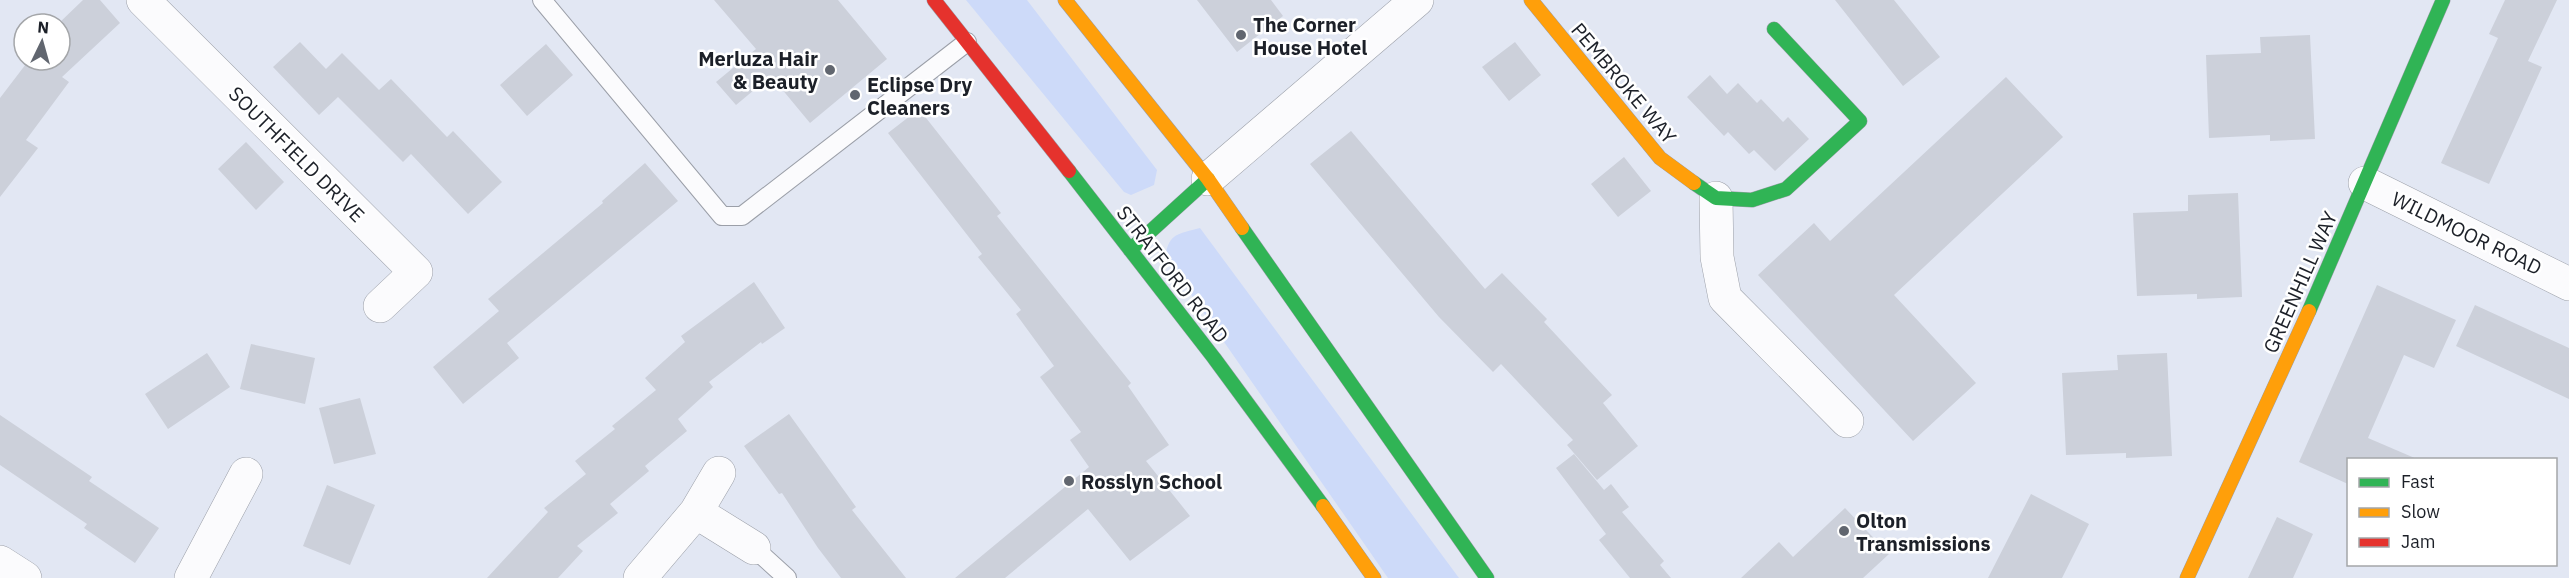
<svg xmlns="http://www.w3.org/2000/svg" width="2569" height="578" viewBox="0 0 2569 578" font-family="'IBM Plex Sans',sans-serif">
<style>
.green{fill:#cddaf9}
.building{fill:#ccd0da}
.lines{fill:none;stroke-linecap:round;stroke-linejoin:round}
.lane-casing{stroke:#9b9fa8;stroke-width:20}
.street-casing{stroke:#9b9fa8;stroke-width:34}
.fast-casing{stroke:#9b9fa8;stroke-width:15}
.slow-casing{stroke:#9b9fa8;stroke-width:15}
.jam-casing{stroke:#9b9fa8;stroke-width:15}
.lane{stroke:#fbfbfd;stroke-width:18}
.street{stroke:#fbfbfd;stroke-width:33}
.fast{stroke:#30b455;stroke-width:14}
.slow{stroke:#ff9f0a;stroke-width:14}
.jam{stroke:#e5322d;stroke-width:14}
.poi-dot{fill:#61666f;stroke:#fff;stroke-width:2}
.labels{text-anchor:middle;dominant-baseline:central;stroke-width:5;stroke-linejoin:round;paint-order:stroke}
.poi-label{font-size:20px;font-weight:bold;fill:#1c2028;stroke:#fff;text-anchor:start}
.street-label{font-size:20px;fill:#1c2028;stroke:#fff}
</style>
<rect width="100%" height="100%" fill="#e2e7f3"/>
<path class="green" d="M966 0H1027L1157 170 1154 185 1131 195 1124 192Z
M1200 228 1459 578H1388L1165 257C1169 233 1178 234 1200 228Z"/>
<path class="building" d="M83 0H100L120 23 62 77 69 82 26 140 38 148 0 197V98L29 60H60V24H58Z
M714 0H838L887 59 810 123 771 76 736 105 716 82 756 49Z
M1197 0H1271L1283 16 1237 52Z
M1835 0H1894L1940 57 1903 86Z
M2505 0H2557L2528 61 2542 67 2489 184 2441 163 2498 38 2489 34Z
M2310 35 2315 139 2270 141V135L2209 138 2206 55 2261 53 2260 37Z
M300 42 326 69 342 53 379 90 391 79 447 137 453 131 502 182 468 214 411 154 403 162 338 97 319 115 273 67Z
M1515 42 1541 75 1509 101 1482 67Z
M546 44 573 75 527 116 500 85Z
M1710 75 1727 94 1738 83 1757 103 1761 99 1783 122 1788 117 1809 139 1775 171 1754 150 1749 154 1728 132 1724 136 1687 97Z
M2006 77 2063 137 1894 295 1976 383 1913 441 1758 275 1814 223 1830 241Z
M919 109 1001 213 997 216 1131 383 1128 386 1169 445 1146 461 1190 516 1130 561 1088 509 1005 578H955L1089 467 1070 440 1081 432 1040 377 1054 366 1016 314 1021 310 978 257 982 254 888 133Z
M1351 131 1485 289 1502 273 1547 319 1544 322 1612 395 1603 403 1638 446 1597 480 1567 445 1573 440 1501 364 1493 372 1439 317 1310 164Z
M246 142 284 182 256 210 218 169Z
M1624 157 1651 191 1618 217 1591 184Z
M645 163 678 201 507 343 519 358 463 404 433 367 499 311 488 299 603 203 602 201Z
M2238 193 2242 297 2197 299V294L2137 296 2133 213 2188 211V195Z
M754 282 785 328 762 344 761 342 709 382 713 387 678 419 687 431 645 466 649 471 610 504 618 513 577 546 583 551 558 578H487L548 512 544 508 586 474 575 461 615 429 612 426 656 390 645 378 685 342 681 336Z
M2377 285 2456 320 2434 368 2404 355 2368 438 2417 459H2349L2348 484 2299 462Z
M2475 305 2569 348V399L2456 346Z
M251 344 315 358 305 404 240 389Z
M207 353 230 387 168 429 145 394Z
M2167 353 2172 456 2126 458V453L2066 455 2062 373 2118 370 2117 355Z
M360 398 376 454 334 464 319 408Z
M789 414 856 507 852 510 906 578H841L818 548 782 493 779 494 744 446Z
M0 415 92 477 89 481 159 528 135 563 84 528 87 524 0 465Z
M1574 454 1604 490 1611 484 1629 507 1622 512 1664 561 1660 565 1671 578H1630L1599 540 1606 534 1556 468Z
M327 485 375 505 350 565 303 546Z
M2031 494 2089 524 2062 578H1988Z
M1845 508 1889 554 1863 578H1741L1779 542 1793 557Z
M2277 517 2313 534 2293 578H2248Z"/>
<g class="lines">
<g class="lane-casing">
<path id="lane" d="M542 0 722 216H742L967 42
M754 548 787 578"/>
</g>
<g class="street-casing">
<path id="street" d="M143 0 416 272 380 306
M1208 179 1417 0
M2365 183 2569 284
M1716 198 1717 257 1725 298 1847 421
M696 512 719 473
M0 562 25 578
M191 578 246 474
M640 578 696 512 754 548"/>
</g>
<g class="fast-casing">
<path id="fast" d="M1069 171 1214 358 1323 506
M1694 183 1716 198 1752 200 1786 189 1860 121 1774 29
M1242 228 1487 578
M1130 250 1208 179
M2309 311 2443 0"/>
</g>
<g class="slow-casing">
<path id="slow" d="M1065 0 1208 179 1242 228
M1531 0 1660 158 1694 183
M1323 506 1374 578
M2187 578 2309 311"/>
</g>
<g class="jam-casing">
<path id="jam" d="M934 0 1069 171"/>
</g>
<use href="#lane" class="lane"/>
<use href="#street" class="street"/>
<use href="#fast" class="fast"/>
<use href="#slow" class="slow"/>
<use href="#jam" class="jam"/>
</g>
<g class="poi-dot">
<circle cx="1241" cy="35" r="6"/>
<circle cx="830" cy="70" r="6"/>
<circle cx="855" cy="95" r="6"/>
<circle cx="1069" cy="481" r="6"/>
<circle cx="1844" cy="531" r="6"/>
</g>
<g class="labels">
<g class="poi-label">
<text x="1253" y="24">The Corner<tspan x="1253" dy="23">House Hotel</tspan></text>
<text x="818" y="58" text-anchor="end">Merluza Hair<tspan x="818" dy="23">&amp; Beauty</tspan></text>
<text x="867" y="84">Eclipse Dry<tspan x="867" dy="23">Cleaners</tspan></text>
<text x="1081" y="481">Rosslyn School</text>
<text x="1856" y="520">Olton<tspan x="1856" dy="23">Transmissions</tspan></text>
</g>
<g class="street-label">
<text transform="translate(1624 83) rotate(50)">PEMBROKE WAY</text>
<text transform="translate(297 154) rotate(45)">SOUTHFIELD DRIVE</text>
<text transform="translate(2467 233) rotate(26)">WILDMOOR ROAD</text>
<text transform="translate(1173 274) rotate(52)">STRATFORD ROAD</text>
<text transform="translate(2300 282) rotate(-66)">GREENHILL WAY</text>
</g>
</g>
<rect x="2347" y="458" width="210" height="108" fill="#ffffff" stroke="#a4a6a9" stroke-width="1.5"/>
<rect x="2359" y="478" width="30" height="9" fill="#30b455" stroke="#a4a6a9" stroke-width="1.5"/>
<text x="2401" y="488" font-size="18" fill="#1c2028">Fast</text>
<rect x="2359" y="508" width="30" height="9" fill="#ff9f0a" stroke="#a4a6a9" stroke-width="1.5"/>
<text x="2401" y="518" font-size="18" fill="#1c2028">Slow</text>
<rect x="2359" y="538" width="30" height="9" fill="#e5322d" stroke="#a4a6a9" stroke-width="1.5"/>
<text x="2401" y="548" font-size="18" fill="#1c2028">Jam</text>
<g transform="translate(42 42) rotate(5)"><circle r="28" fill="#ffffff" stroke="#a4a6a9" stroke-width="1.5"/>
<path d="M0-4.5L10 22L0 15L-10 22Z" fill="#61666f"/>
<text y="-9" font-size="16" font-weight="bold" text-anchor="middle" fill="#1c2028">N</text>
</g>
</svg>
